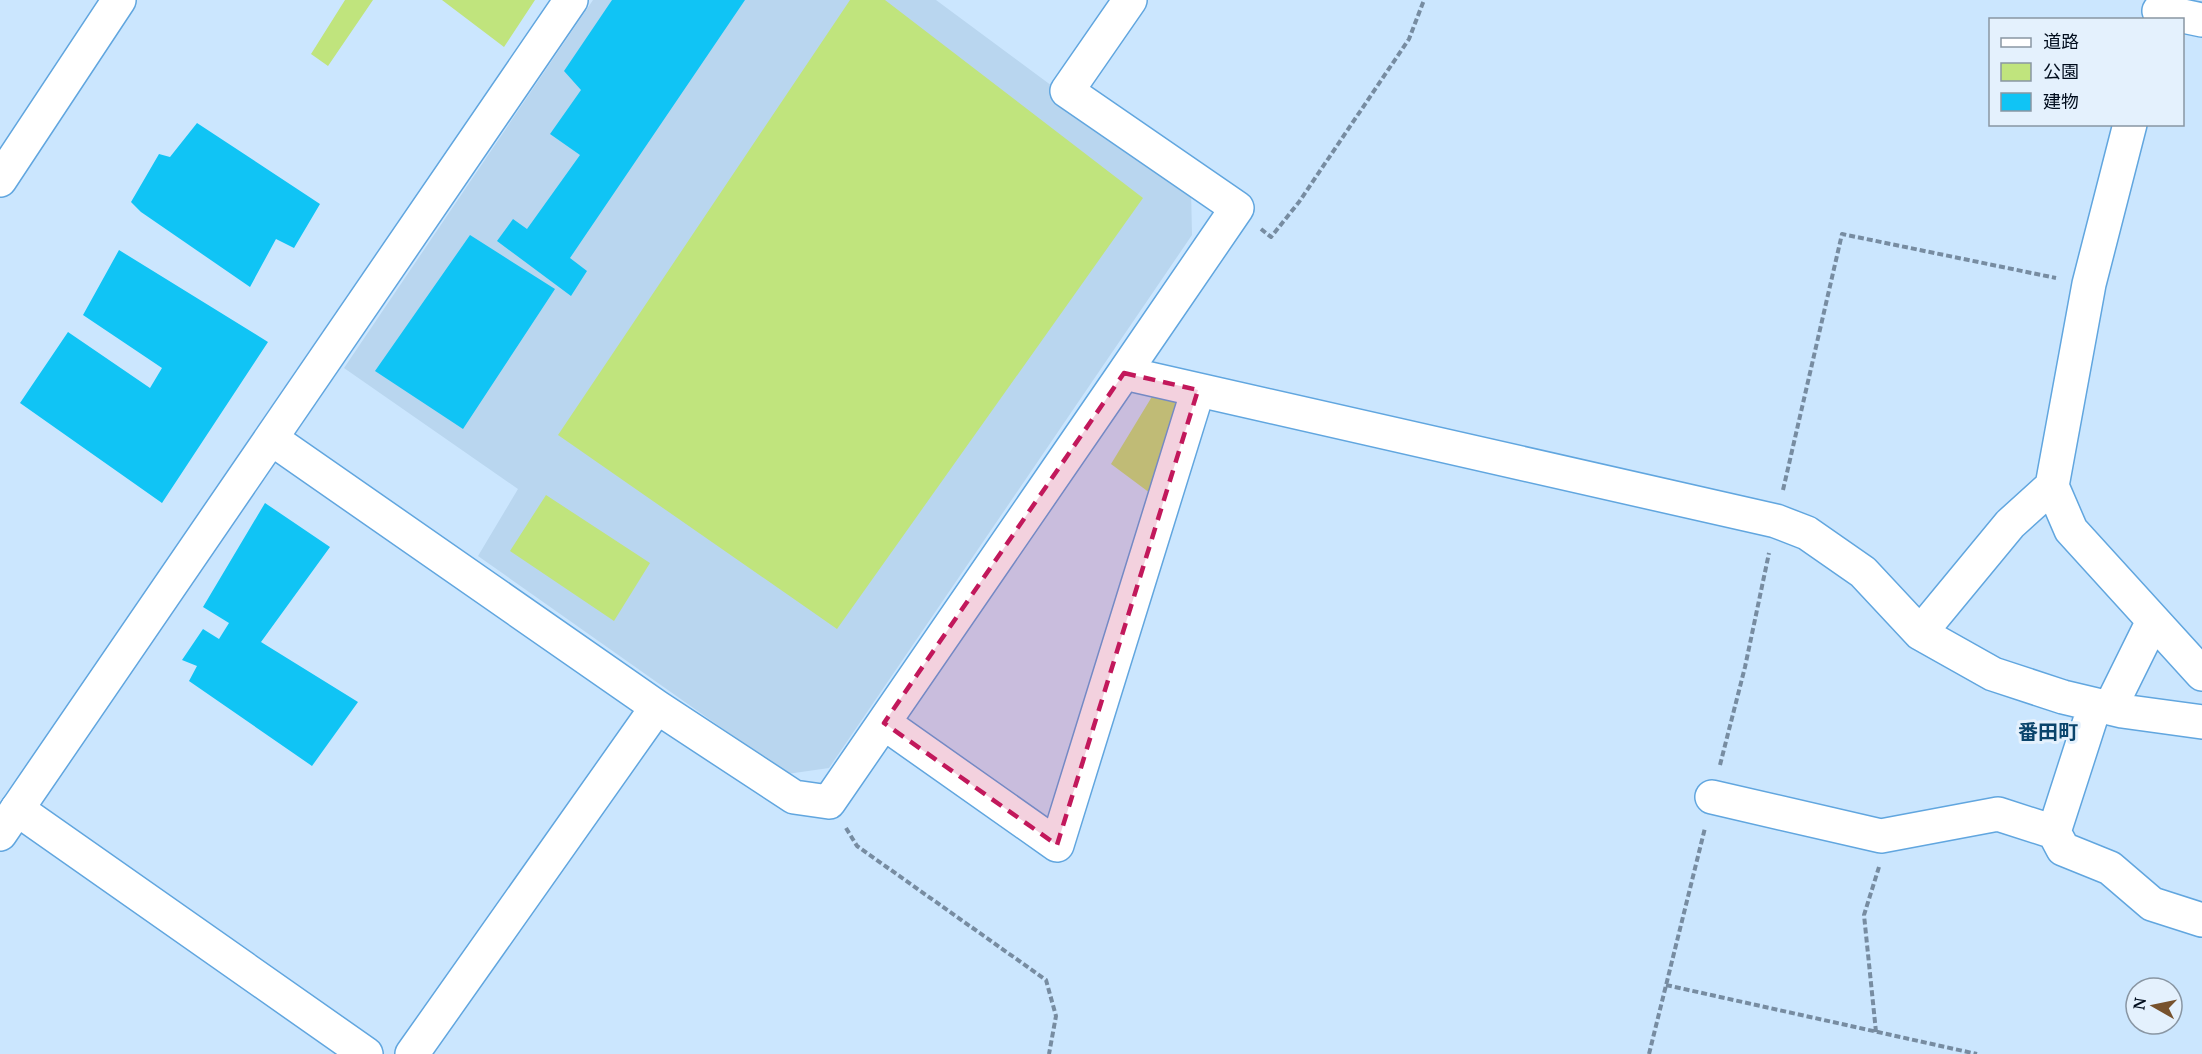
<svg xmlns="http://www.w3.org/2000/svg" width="2202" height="1054" viewBox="0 0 2202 1054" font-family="'PT Serif','Noto Sans JP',serif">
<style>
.built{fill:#b9d6ef}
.green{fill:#c0e47d}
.building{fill:#10c4f5}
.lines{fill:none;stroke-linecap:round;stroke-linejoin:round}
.minor-casing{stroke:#61a6df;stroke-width:36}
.tertiary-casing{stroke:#61a6df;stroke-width:36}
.path{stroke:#778ca1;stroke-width:4;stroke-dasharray:6 3;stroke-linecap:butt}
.minor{stroke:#fff;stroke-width:33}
.tertiary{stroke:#fff;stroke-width:33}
.marked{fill:#c2185b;fill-opacity:0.2;stroke:#c2185b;stroke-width:4.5;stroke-dasharray:12 8;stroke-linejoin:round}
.labels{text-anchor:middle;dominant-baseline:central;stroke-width:6;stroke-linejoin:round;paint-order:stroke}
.quarter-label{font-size:20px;font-weight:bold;fill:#0a446b;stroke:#e4f1fd}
</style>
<rect width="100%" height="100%" fill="#cbe6fe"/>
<path class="built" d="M593 0H936L1191 189 1192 235 829 768 787 774 478 556 518 489 344 368Z"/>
<path class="green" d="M345 0H373L328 66 311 54Z
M442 0H535L504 47Z
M850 0H885L1143 198 837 629 558 435Z
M1156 390 1184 399 1154 496 1111 464Z
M546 495 650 563 614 621 510 551Z"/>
<path class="building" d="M612 0H745L570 258 587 271 571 296 497 241 513 219 527 229 580 155 550 134 581 90 564 71Z
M197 123 320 204 294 248 276 239 250 287 141 212 131 202 159 154 170 157Z
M470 235 555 289 463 429 375 371Z
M119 250 268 342 162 503 20 403 68 332 150 388 162 368 83 315Z
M265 503 330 547 261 642 358 702 312 766 189 681 197 666 182 660 203 629 219 639 229 623 203 607Z"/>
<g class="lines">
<g class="minor-casing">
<path id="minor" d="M2159 11 2202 20
M2130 124 2089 284 2052 486 2071 530 2202 674
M0 180 119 0
M1124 373 1237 208 1067 91 1130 0
M272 439 657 707 794 797 829 802 1124 373 1776 521 1807 533 1863 572 1920 633 2010 524 2052 486
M1920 633 1993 674 2063 697 2122 711 2202 722
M2110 708 2153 621
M884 723 1057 845 1198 390
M1712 797 1881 836 1998 814 2054 832 2063 849 2110 868 2152 904 2202 920
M17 809 366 1054
M2054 832 2095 705
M412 1054 657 707"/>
</g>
<g class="tertiary-casing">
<path id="tertiary" d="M0 834 571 0"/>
</g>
<path class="path" d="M1261 229 1271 237 1299 202 1409 39 1424 0
M1783 490 1842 234 2056 278
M1720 765 1745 667 1769 553
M846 828 857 846 1046 980 1056 1016 1049 1054
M1666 985 1977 1054
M1876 1032 1864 915 1879 867
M1649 1054 1705 828"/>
<use href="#minor" class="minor"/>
<use href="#tertiary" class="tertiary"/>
</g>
<path class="marked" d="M1124 373 1198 390 1057 845 884 723Z"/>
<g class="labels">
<g class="quarter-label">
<text x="2048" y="731">番田町</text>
</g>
</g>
<rect x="1989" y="18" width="195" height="108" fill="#e4f1fd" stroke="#8996a3" stroke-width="1.5"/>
<rect x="2001" y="38" width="30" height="9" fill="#ffffff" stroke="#8996a3" stroke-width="1.5"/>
<text x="2043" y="48" font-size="18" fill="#000d1d">道路</text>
<rect x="2001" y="63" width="30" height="18" fill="#c0e47d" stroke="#8996a3" stroke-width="1.5"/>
<text x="2043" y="78" font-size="18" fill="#000d1d">公園</text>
<rect x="2001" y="93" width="30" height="18" fill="#10c4f5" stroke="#8996a3" stroke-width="1.5"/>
<text x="2043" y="108" font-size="18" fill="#000d1d">建物</text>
<g transform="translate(2154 1006) rotate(279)"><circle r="28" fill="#e4f1fd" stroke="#8996a3" stroke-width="1.5"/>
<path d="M0-4.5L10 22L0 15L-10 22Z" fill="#77522d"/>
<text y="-9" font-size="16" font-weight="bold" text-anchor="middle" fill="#000d1d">N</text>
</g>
</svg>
